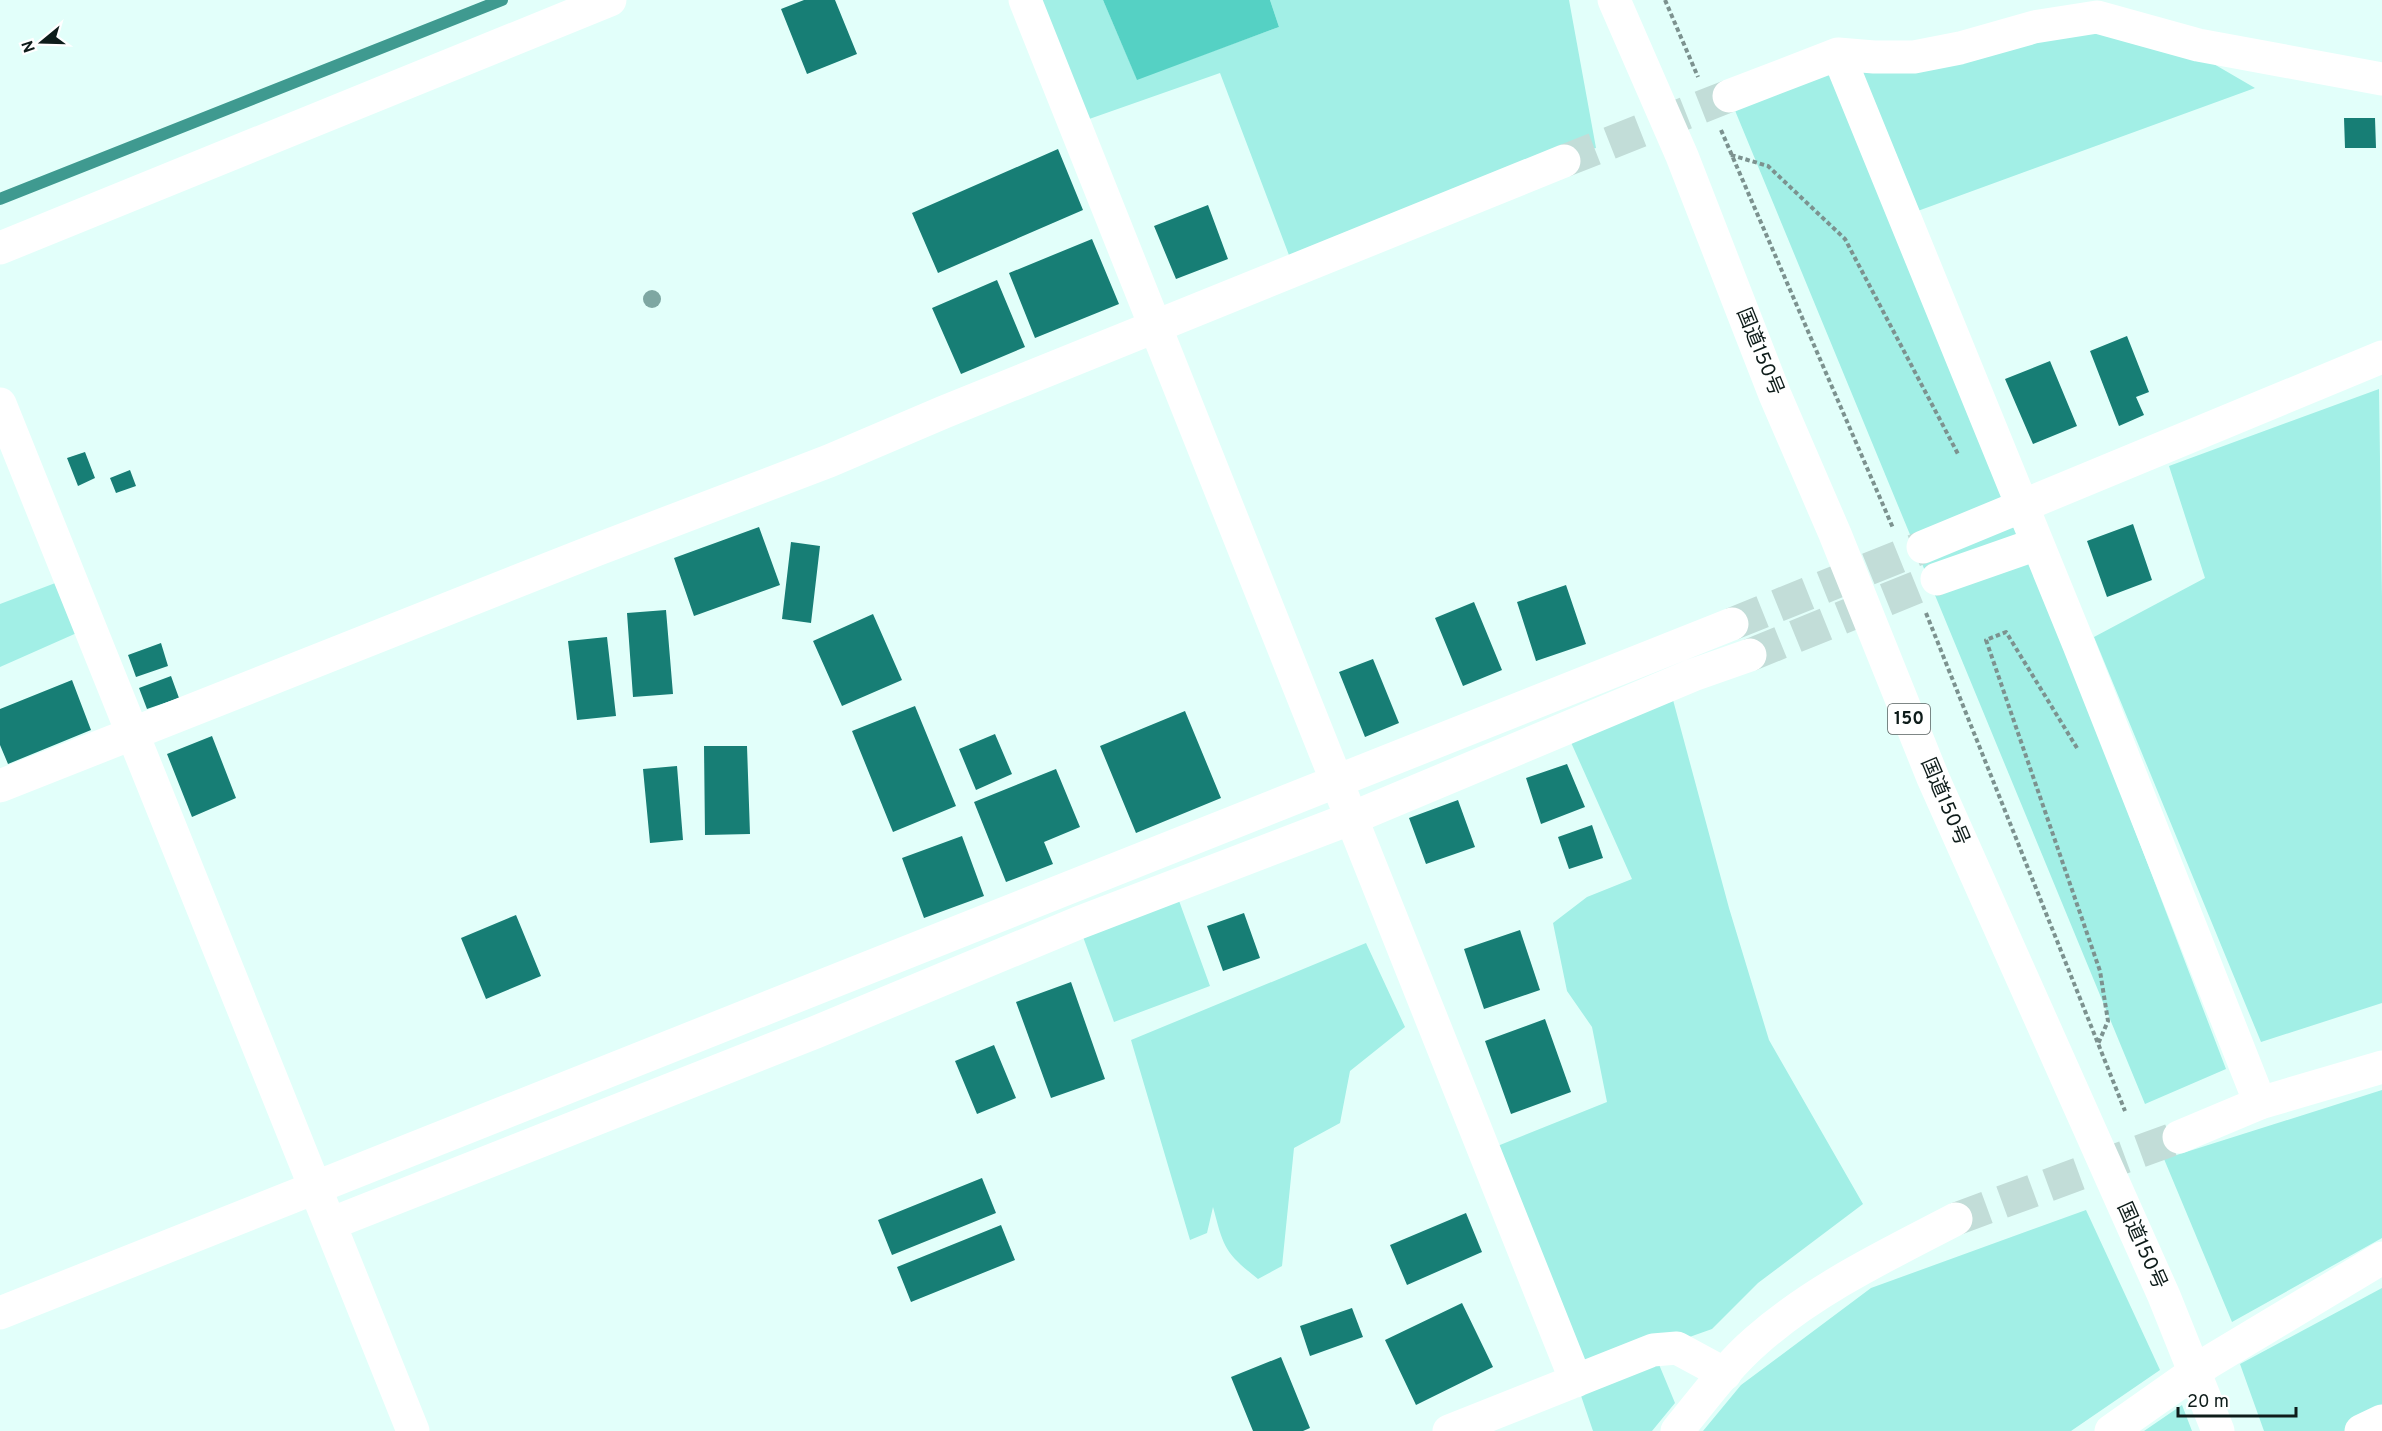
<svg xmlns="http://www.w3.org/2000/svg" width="2382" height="1431" viewBox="0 0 2382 1431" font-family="Overpass,'Noto Sans JP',sans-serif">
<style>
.green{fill:#a2efe6}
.forest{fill:#55d1c4}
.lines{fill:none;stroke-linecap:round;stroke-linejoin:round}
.stream{stroke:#3f9a90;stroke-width:12}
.building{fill:#177e75}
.street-tunnel{stroke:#c2ddd8;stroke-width:33;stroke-dasharray:33 16;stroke-linecap:butt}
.secondary-tunnel{stroke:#c2ddd8;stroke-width:33;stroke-dasharray:33 16;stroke-linecap:butt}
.path{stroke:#7c928f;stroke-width:4;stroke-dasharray:4.5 3;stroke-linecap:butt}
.street{stroke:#fff;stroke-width:33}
.secondary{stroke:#fff;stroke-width:33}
.highway{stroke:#fff;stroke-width:33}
.tree{fill:#7ea7a2}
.labels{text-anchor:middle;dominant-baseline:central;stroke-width:4.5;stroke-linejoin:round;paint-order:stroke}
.shield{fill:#fff;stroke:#56605f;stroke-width:1.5}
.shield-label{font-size:18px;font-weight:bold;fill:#0e1c1a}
.street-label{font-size:20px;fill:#0e1c1a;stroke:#fff}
</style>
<rect width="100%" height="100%" fill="#e2fffa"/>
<path class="green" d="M1025 0H1103L1137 79 1279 27 1270 0H1569L1596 148 1520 163 1295 271 1220 73 1075 124Z
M2097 17 2164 35 2255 88 1904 216 1855 97 2226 1069 2145 1104 1729 96Z
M2379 389 2382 598V1003L2261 1042 2094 637 2205 578 2169 466Z
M58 582 79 632 0 667V604Z
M1669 685 1729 908 1769 1040 1863 1204 1758 1283 1712 1329 1653 1350 1675 1403 1652 1431H1593L1576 1381 1485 1151 1607 1102 1592 1027 1567 991 1553 923 1587 897 1632 879 1565 729Z
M1174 887 1210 986 1114 1022 1078 923Z
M1366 943 1405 1027 1350 1071 1340 1123 1294 1148 1282 1266 1258 1279C1224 1252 1224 1248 1213 1207L1207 1233 1190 1240 1131 1040Z
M2382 1090V1238L2232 1322 2164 1159Z
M2086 1210 2160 1370 2071 1431H1703L1741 1385 1871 1288Z
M2382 1288V1431H2264L2240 1364Z
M2182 1405 2192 1431H2144Z"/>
<path class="forest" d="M1103 0H1270L1279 27 1137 80Z"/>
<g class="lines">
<path class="stream" d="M0 199 502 0"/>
</g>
<path class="building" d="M804 0H835L857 54 807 74 781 9Z
M2344 118H2375L2376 148H2345Z
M1058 149 1083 210 938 273 912 213Z
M1208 205 1228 259 1176 279 1154 226Z
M1092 239 1119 304 1035 338 1009 273Z
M997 280 1025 347 961 374 932 308Z
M2127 336 2149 392 2136 397 2144 415 2119 426 2090 351Z
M2050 361 2077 426 2033 444 2005 379Z
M85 452 95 478 78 486 67 458Z
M130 470 136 486 116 493 110 478Z
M2133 524 2152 580 2107 597 2087 541Z
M759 527 780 585 694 616 674 558Z
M791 542 820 546 811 623 782 619Z
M1566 585 1586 644 1536 661 1517 602Z
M1474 602 1502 670 1463 686 1435 618Z
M666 610 673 694 633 697 627 613Z
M873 614 902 680 842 706 813 641Z
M607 637 616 716 577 720 568 641Z
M161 643 168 666 136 677 128 655Z
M1373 659 1399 723 1365 737 1339 672Z
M171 676 179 698 147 709 139 688Z
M72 680 91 730 8 764 0 745V709Z
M915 706 956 806 893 832 852 731Z
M1185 711 1221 798 1136 833 1100 746Z
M995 734 1012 774 976 790 959 749Z
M212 736 236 798 192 817 167 754Z
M704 746H747L750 834 705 835Z
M1567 764 1585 807 1541 824 1526 778Z
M677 766 683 840 650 843 643 769Z
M1056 769 1080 827 1044 842 1053 864 1006 882 974 802Z
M1458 800 1475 847 1426 864 1409 818Z
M1592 825 1603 858 1569 869 1558 837Z
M962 836 984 896 924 918 902 858Z
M1244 913 1260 958 1223 971 1207 926Z
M516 915 541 976 486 999 461 938Z
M1520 930 1540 990 1484 1009 1464 949Z
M1071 982 1105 1079 1051 1098 1016 1002Z
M1545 1019 1571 1092 1511 1114 1485 1041Z
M994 1045 1016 1098 977 1114 955 1061Z
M982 1178 996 1213 892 1255 878 1220Z
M1466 1213 1482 1252 1407 1285 1390 1245Z
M1001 1225 1015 1260 911 1302 897 1267Z
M1462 1303 1493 1367 1416 1405 1385 1340Z
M1352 1308 1363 1337 1310 1356 1300 1326Z
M1281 1357 1310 1428 1303 1431H1253L1231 1377Z"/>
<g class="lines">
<path class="street-tunnel" d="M1564 161 1729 96
M1732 624 1923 547
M1750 655 1937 579"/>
<path class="secondary-tunnel" d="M1956 1219 2179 1137"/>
<path class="path" d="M1665 0 1698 77
M1721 130 1893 528
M1731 155 1768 166 1845 239 1958 454
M1926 613 2125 1111
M2077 748 2006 632 1986 640 2100 971 2108 1021 2098 1044"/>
<path class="street" d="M1025 0 1576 1381
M1838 54 2079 645 2260 1103
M1729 96 1838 54 1874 57H1914L1960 48 2034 27 2097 17 2198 45 2382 79
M0 404 413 1431
M1923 547 2382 357
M1937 579 2037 544
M0 786 596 550 829 461 944 412 1564 161
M330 1224 816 1032 1078 923 1352 818 1693 675 1750 655
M0 1313 1732 624
M1449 1431 1653 1350 1677 1348 1725 1374
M2111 1431 2209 1362 2382 1258
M2361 1431 2382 1421"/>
<path class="secondary" d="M0 248 610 0
M2179 1137 2260 1103 2382 1067
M1677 1431C1702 1401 1726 1367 1756 1341 1815 1289 1887 1255 1956 1219"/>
<path class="highway" d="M1614 0 1682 156 1775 395 1835 534 1933 778 2164 1296 2218 1431"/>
</g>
<circle class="tree" cx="652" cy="299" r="9"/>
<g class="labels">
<rect class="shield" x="1888" y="704" width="42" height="30" rx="4.5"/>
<g class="shield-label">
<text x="1909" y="719">150</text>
</g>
<g class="street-label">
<text transform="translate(1759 352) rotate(68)">国道150号</text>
<text transform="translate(1944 802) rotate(67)">国道150号</text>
<text transform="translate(2141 1246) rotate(66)">国道150号</text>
</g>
</g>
<g transform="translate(42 42) rotate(251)" stroke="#ffffff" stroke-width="4.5" paint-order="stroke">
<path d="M0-4.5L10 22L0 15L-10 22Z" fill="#0e1c1a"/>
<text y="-9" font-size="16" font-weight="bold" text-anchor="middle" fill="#0e1c1a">N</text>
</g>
<path d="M2178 1407v9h118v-9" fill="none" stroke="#0e1c1a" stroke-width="3"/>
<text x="2187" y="1407" font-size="18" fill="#0e1c1a" stroke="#ffffff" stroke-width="4.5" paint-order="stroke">20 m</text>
</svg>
